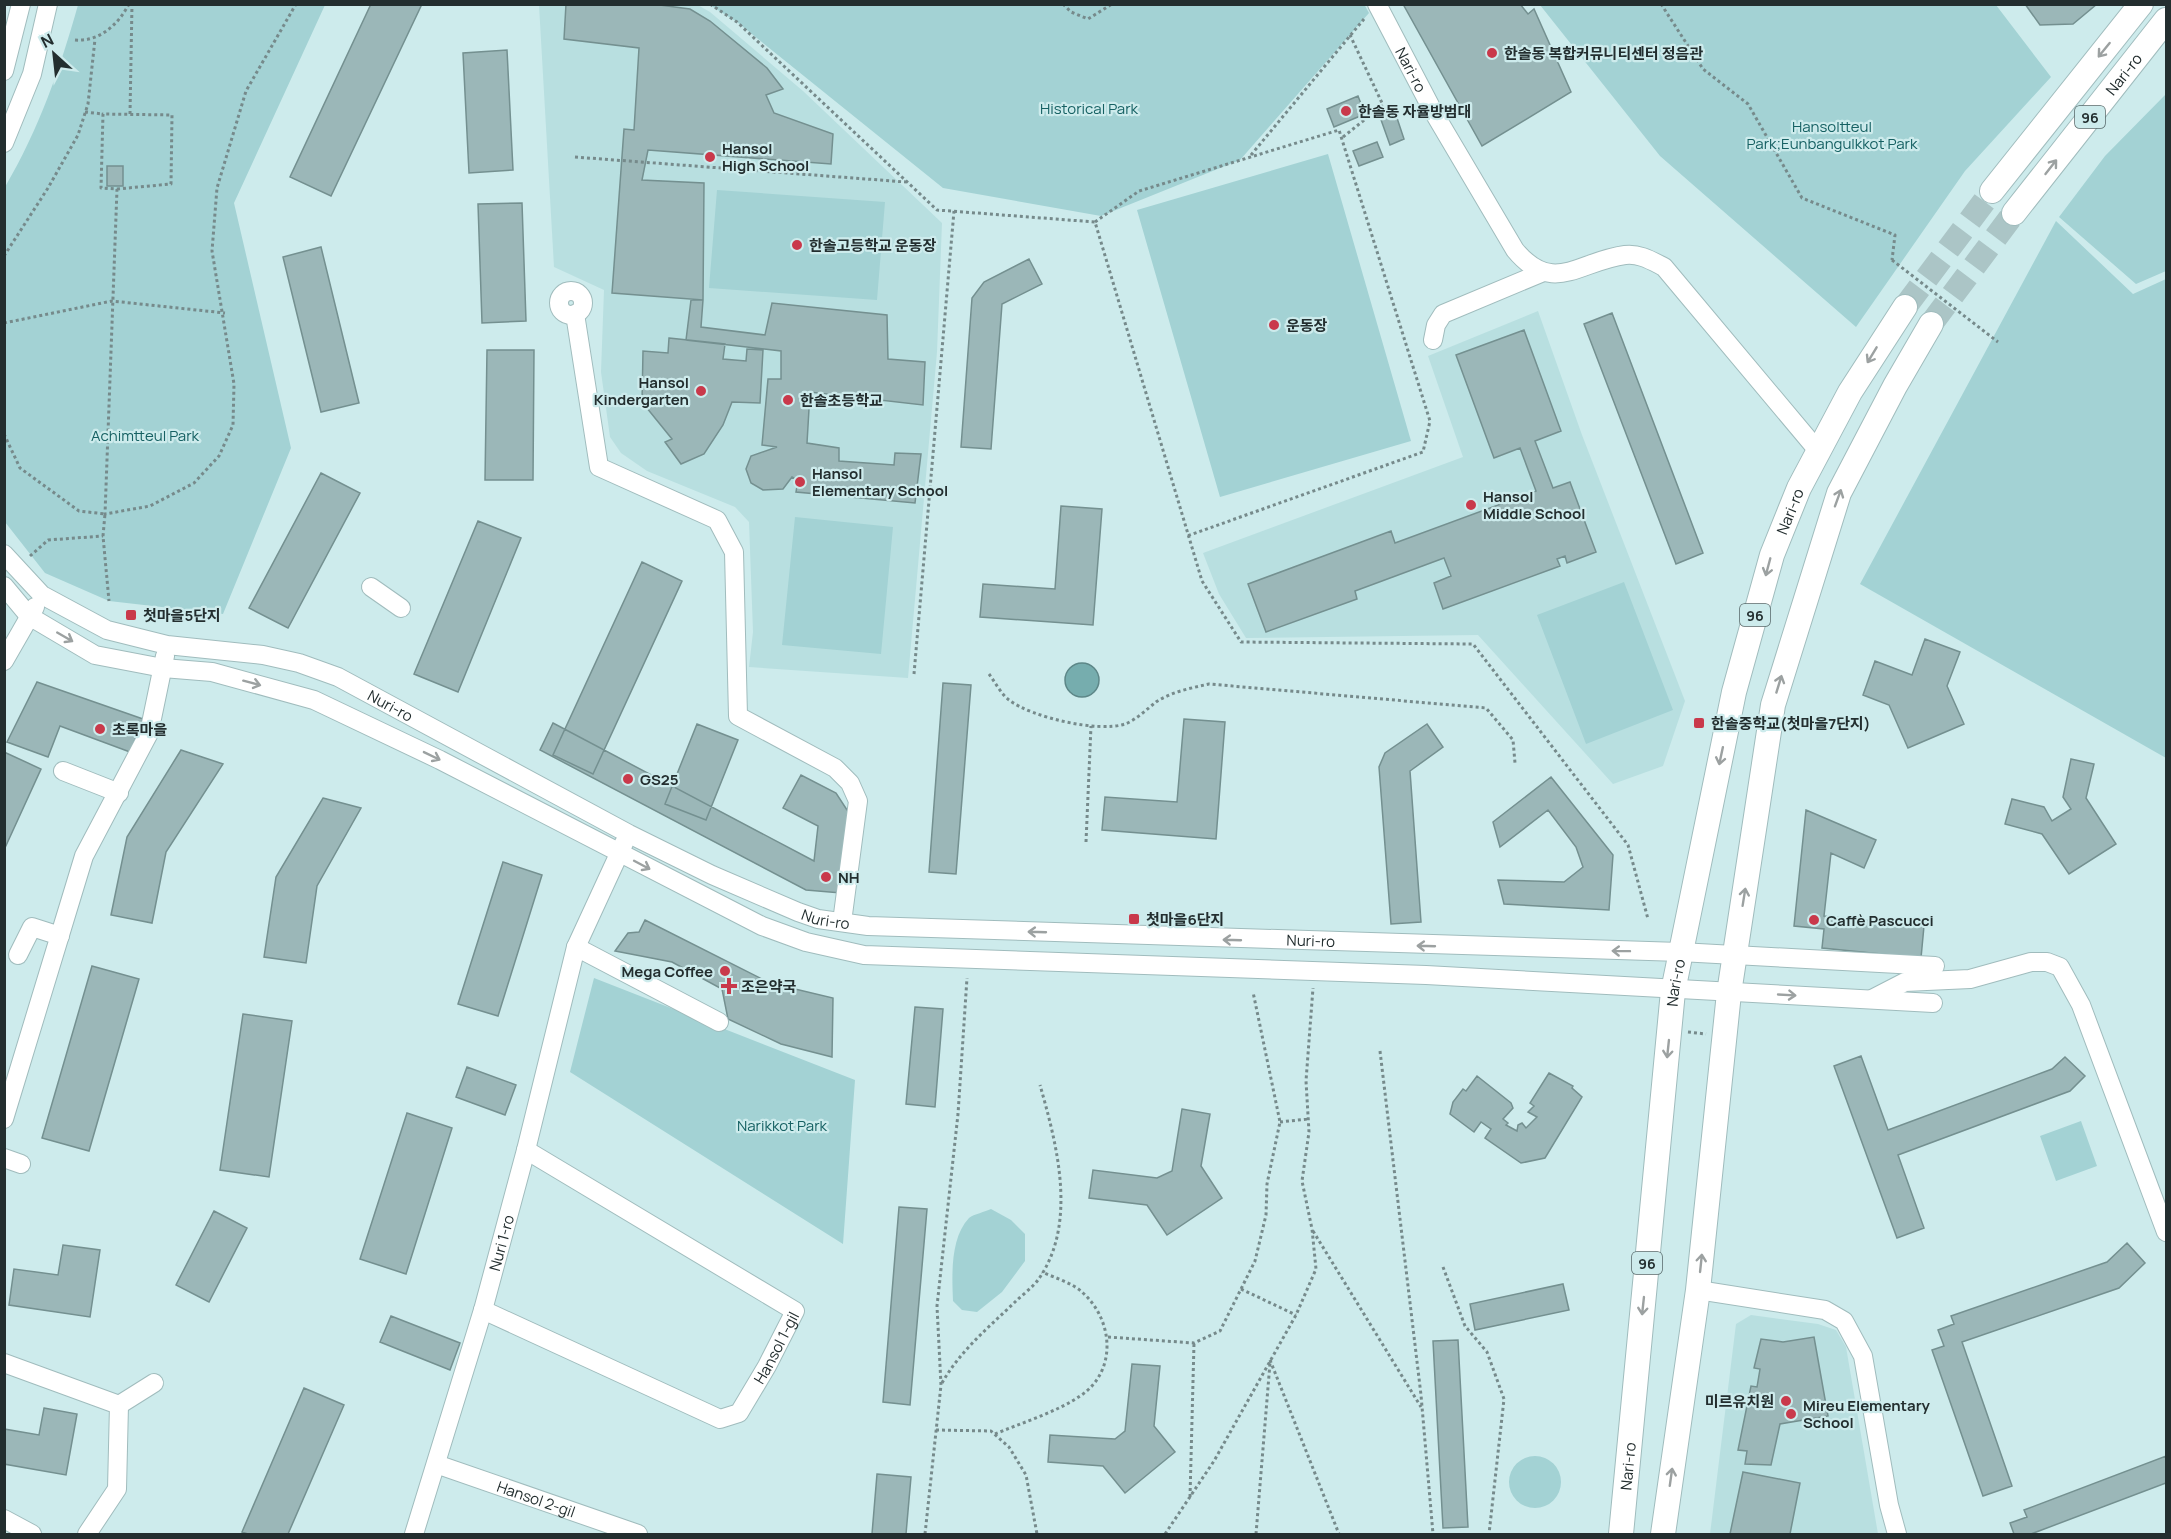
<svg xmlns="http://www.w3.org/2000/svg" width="2171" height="1539" viewBox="0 0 2171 1539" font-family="Manrope,'Noto Sans KR',sans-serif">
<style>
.built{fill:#b8dfe0}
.green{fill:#a3d2d4}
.water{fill:#76adae;stroke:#5d8788;stroke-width:1.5}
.building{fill:#9bb7b8;stroke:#749090;stroke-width:1.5}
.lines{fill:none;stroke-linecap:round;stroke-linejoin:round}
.major-tunnel{stroke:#abc5c6;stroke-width:24;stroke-dasharray:24 12;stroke-linecap:butt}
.minor-casing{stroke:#a0bcbd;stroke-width:20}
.major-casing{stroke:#a0bcbd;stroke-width:26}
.path{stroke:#768a8b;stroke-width:3;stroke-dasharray:3 3;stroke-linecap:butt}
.minor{stroke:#fff;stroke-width:18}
.major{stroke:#fff;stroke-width:24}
.path-bridge{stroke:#768a8b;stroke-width:3;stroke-dasharray:3 3;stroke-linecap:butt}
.oneway{stroke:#9ca1a1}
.poi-dot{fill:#c9394b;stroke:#cdebec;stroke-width:2}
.labels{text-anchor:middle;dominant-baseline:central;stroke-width:4.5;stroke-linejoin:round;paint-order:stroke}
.shield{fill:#cdebec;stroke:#566768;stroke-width:1.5}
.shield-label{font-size:14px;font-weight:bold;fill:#232e2f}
.poi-label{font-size:15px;font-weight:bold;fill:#232e2f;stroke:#cdebec;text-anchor:start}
.street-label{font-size:15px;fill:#232e2f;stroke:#cdebec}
.park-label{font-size:15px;fill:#166163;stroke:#cdebec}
</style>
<rect width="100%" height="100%" fill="#cdebec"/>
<path class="built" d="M696 4 710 12 803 91 942 223 937 352 908 678 749 667 753 632 749 522 735 507 647 471 621 453 610 437 601 372 604 290 554 267 539 5Z
M1538 311 1582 435 1685 701 1663 766 1613 784 1478 635 1246 638 1219 594 1203 553 1463 457 1428 356Z
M1751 1315 1818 1324 1836 1330 1846 1347 1878 1534H1710L1736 1324Z"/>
<path class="green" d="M1364 4 1369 13 1240 160 1101 216 943 188 737 22 710 5Z
M78 5H325L234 203 291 448 223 614 109 601 45 573 5 522V187C39 129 60 69 78 5Z
M1540 5H1996L2051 77 1965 171 1856 327 1660 156Z
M2166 94V271L2136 284 2059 217 2105 156Z
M1328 154 1411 441 1220 497 1137 210Z
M717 190 885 202 877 300 709 288Z
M2056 221 2133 294 2166 279V758L1860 584Z
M795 517 893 527 881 654 782 645Z
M1624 582 1673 710 1586 744 1537 615Z
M594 978 855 1080 843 1244 570 1072Z
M2081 1121 2097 1166 2056 1181 2040 1136Z
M991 1209 1011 1220 1025 1234V1261L1002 1292 977 1312 962 1310 953 1301C952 1276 950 1238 969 1218 974 1214 985 1212 991 1209Z
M1509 1482a26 26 0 1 1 52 0a26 26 0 1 1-52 0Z"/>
<path class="water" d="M1065 680a17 17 0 1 1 34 0a17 17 0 1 1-34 0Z"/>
<path class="building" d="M371 4H422L331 196 290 177Z
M566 4H652L690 9 710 21 767 68 783 89 766 95 774 113 833 134 831 164 648 150 642 180 704 183 703 300 612 293 624 129 634 130 639 48 564 39Z
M1403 4H1520L1528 14 1534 9 1571 92 1482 146Z
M2025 4H2097L2073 24 2040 25Z
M507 50 513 170 469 173 463 53Z
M1358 96 1365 114 1334 127 1327 109Z
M1395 112 1404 139 1390 145 1380 117Z
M1377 142 1383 157 1359 166 1353 151Z
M107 166H123V186H107Z
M522 203 526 321 482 323 478 204Z
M321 247 359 403 321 412 283 257Z
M1029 259 1042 284 1002 304 991 449 961 447 972 298 984 282Z
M691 300H703L701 327 765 335 772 303 887 315 888 359 925 362 923 405 810 392 807 443 839 448V461L894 465 895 453 921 454 915 503 796 492 798 480 792 477 783 489 763 490 751 483 746 469 751 456 777 447 762 445 768 379H781V351L686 340Z
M1612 313 1703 553 1676 564 1584 324Z
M1524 330 1561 431 1535 441 1553 488 1570 482 1596 552 1567 563 1565 556 1557 559 1560 566 1443 609 1434 583 1451 576 1444 558 1355 591 1357 599 1266 632 1248 584 1391 531 1395 543 1536 491 1520 448 1494 458 1456 355Z
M669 338 725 344 723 359 746 361 747 349 763 350 760 403 732 402 723 425 704 454 681 464 665 442 672 439 642 402 643 351 668 353Z
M487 350H534L533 480H485Z
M321 473 360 493 288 628 249 608Z
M1061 506 1102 509 1093 625 980 617 983 584 1055 589Z
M478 521 521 538 458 692 414 674Z
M642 562 682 581 593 774 553 755Z
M1925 639 1960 652 1947 686 1964 724 1908 748 1889 705 1863 695 1875 661 1912 675Z
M37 682 143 719 130 752 60 726 48 757 7 742Z
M943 683 971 685 956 874 929 872Z
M1184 719 1225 722 1216 839 1102 830 1105 797 1177 802Z
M553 723 814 861 818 826 783 808 801 775 836 793 849 813 841 893 806 890 540 750Z
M697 724 738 740 706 820 665 804Z
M1427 724 1443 747 1410 771 1421 922 1391 924 1379 767 1385 753Z
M181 750 223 764 166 852 152 923 111 915 127 837Z
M4 752 41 769 4 850Z
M2071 759 2094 764 2086 798 2116 844 2069 874 2042 834 2005 824 2012 799 2044 807 2052 821 2071 809 2063 797Z
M1551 777 1613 855 1609 910 1504 904 1498 880 1564 882 1583 867 1576 847 1548 810 1500 847 1493 822Z
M323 798 361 808 317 886 306 963 264 957 276 877Z
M1806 810 1876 840 1864 868 1831 853 1824 916 1924 926 1921 958 1822 948 1824 929 1794 926Z
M503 862 542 875 498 1016 458 1004Z
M645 920 770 983 833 998 832 1057 781 1044 728 1019 722 989 672 962 615 951 628 933 639 932Z
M92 966 139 979 89 1151 42 1138Z
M915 1007 943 1009 935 1107 906 1104Z
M243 1014 292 1021 269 1177 220 1170Z
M1861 1056 1888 1130 2052 1069 2065 1057 2085 1076 2070 1091 1898 1155 1924 1228 1897 1238 1834 1066Z
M467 1067 516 1085 505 1115 456 1097Z
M1549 1073 1573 1086 1572 1088 1582 1097 1545 1158 1521 1163 1485 1138 1491 1129 1481 1122 1474 1132 1450 1114 1453 1102 1463 1089 1466 1091 1477 1076 1511 1103 1513 1108 1503 1119 1508 1123 1506 1125 1517 1131 1518 1125 1522 1123 1526 1128 1537 1117 1528 1112 1534 1106 1530 1103Z
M1182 1109 1210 1114 1201 1166 1222 1198 1167 1235 1147 1205 1089 1198 1093 1170 1157 1178 1172 1171Z
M407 1113 452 1128 406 1274 360 1259Z
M899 1207 927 1209 910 1405 883 1402Z
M214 1211 247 1228 209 1302 176 1285Z
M2127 1243 2145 1263 2119 1288 1962 1342 2012 1486 1983 1496 1932 1350 1944 1346 1938 1330 1954 1324 1951 1316 2107 1262Z
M63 1245 100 1250 90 1317 9 1305 14 1269 58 1275Z
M1563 1284 1569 1310 1475 1330 1470 1304Z
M391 1316 460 1343 450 1370 380 1342Z
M1814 1337 1828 1416 1780 1424 1771 1465 1745 1464 1747 1451 1738 1450 1751 1386 1757 1387 1760 1369 1754 1368 1761 1339 1783 1342Z
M1458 1340 1468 1527 1443 1528 1433 1341Z
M1132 1364 1160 1366 1154 1426 1175 1452 1125 1493 1103 1466 1048 1462 1050 1435 1115 1439 1125 1431Z
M304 1388 344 1405 288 1534H248L242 1532Z
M44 1408 77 1414 66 1475 4 1464V1429L39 1435Z
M2166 1456V1483L2031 1534H2014L2010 1523 2027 1517 2024 1510Z
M1743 1472 1800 1483 1790 1534H1730Z
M877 1474 911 1477 906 1534H872Z"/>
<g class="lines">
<path class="major-tunnel" d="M1905 307 1992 191
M1931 324 2014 213"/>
<g class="minor-casing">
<g id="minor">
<path id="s1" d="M1377 4 1434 113 1515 250C1553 296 1579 261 1625 255 1639 253 1652 261 1664 267L1819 452"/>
<path d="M4 71 21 4"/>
<path d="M4 143 32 74 48 4"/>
<circle cx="571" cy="303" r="12"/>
<path d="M575 314 599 467 717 520 734 552 738 716 835 768 850 783 858 801 842 922"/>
<path d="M1433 340 1436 325 1443 314 1541 273"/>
<path id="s2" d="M4 554 42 595 107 630 167 645 263 655 299 663 338 677 629 834 712 875 798 912 818 919 868 926 1680 952 1935 966"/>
<path d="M4 586 29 616 95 655 163 668 212 672 314 700 440 760 762 926 806 942 864 955 1426 975 1933 1003"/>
<path d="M371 587 401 608"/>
<path d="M4 661 35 607"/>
<path d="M63 771 119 793"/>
<path d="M576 947 719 1022"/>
<path d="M18 955 32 927 60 936"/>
<path d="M1872 999 1905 982 1970 979 2031 962H2047L2060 967 2081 1005 2166 1232"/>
<path d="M4 1119 84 856 149 733 165 656"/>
<path d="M4 1158 21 1164"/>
<path d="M1698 1290 1825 1310 1844 1321 1863 1356 1889 1505 1897 1534"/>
<path id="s3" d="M483 1310 720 1419 739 1413 767 1366 795 1311 526 1150"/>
<path d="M4 1363 119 1405 117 1489 87 1534"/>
<path d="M119 1405 154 1383"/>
<path id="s4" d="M436 1464 638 1534"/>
<path d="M4 1519 32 1534"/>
<path id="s5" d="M414 1534 483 1310 526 1150 576 947 624 843"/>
</g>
</g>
<g class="major-casing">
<g id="major">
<path d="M1992 191 2141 4"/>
<path id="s6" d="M2014 213 2166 20"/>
<path id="s7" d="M1621 1534 1673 991 1734 692 1772 555 1799 488 1850 392 1905 307"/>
<path d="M1663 1534 1698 1290 1729 993 1773 705 1839 493 1895 386 1931 324"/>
</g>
</g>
<path class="path" d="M710 4 737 22 937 210 1095 222 1202 581 1241 642 1473 644 1628 845 1648 919
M1063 4 1071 12 1088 19 1112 4
M1661 4 1703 69 1748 104 1802 198 1895 235 1892 260
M75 40C99 42 118 25 129 4
M85 112 103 114
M130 114 132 4
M1343 137 1383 105 1350 35
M1251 155 1364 19
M575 157 906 182
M117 189 171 184 172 115 103 114 101 188 117 189 105 514 150 506 194 483 219 456 233 425 234 384 212 251 217 188 246 91 296 4
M1095 222 1139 191 1339 130 1430 421 1423 452 1187 536
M4 256 48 188 78 135 88 104 95 39
M4 323 112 301 225 313
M4 434 20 468 79 511 105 514 103 536 109 601
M30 556 48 540 103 536
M914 674 954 211
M989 674C995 682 1001 694 1009 700 1031 717 1098 733 1125 724 1136 720 1147 709 1156 702 1171 692 1191 688 1209 684L1486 708 1513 740 1515 763
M1086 842 1091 726
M1688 1032 1706 1034
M1380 1051 1421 1395 1433 1534
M1280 1122 1308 1119
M1313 1231 1421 1407
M1443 1267 1465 1326 1487 1352 1504 1399 1489 1534
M1241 1289 1296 1315
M1108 1337 1194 1343 1220 1331 1255 1261 1266 1215 1267 1184 1280 1122 1253 992
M1270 1360 1339 1534
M942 1383C960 1351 988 1328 1015 1302 1022 1295 1032 1288 1038 1280 1078 1224 1057 1145 1040 1085
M936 1430 991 1431 1009 1447 1026 1475 1037 1534
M995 1434C1021 1423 1057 1412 1080 1396 1117 1372 1114 1321 1083 1293 1073 1283 1055 1278 1042 1272
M1190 1497 1194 1343
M925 1534 941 1385 937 1306 958 1114 967 978
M1165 1534 1214 1461 1296 1315 1316 1269 1312 1229 1302 1181 1309 1132 1306 1081 1313 988
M1256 1534 1270 1363"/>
<use href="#minor" class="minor"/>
<use href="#major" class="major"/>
<path class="path-bridge" d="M1892 260 1998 342"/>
</g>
<defs><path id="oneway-shaft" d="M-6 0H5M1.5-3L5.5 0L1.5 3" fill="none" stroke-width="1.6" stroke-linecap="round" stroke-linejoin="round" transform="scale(1.5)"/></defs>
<g class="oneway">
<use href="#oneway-shaft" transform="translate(2104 50) rotate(129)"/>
<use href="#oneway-shaft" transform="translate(2051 167) rotate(-52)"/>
<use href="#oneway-shaft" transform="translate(1872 355) rotate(121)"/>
<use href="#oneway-shaft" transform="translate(1838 498) rotate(-70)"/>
<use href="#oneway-shaft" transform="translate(1768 567) rotate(105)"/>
<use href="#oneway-shaft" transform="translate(65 637) rotate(30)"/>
<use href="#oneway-shaft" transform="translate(252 683) rotate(15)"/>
<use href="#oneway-shaft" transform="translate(1779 684) rotate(-73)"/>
<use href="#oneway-shaft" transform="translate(432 756) rotate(26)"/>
<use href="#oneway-shaft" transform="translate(1721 756) rotate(102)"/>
<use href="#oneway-shaft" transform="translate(642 865) rotate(28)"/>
<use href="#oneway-shaft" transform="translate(1744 897) rotate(-81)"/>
<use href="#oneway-shaft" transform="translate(1037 932) rotate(-178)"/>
<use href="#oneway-shaft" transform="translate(1232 940) rotate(-178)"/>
<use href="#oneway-shaft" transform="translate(1426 946) rotate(-178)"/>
<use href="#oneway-shaft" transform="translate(1621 951) rotate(-179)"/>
<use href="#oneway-shaft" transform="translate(1787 995) rotate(3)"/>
<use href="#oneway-shaft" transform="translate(1668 1049) rotate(96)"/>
<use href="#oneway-shaft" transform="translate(1701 1263) rotate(-84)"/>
<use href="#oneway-shaft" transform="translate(1643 1306) rotate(96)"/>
<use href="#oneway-shaft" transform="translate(1671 1477) rotate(-82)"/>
</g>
<g class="poi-dot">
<circle cx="1492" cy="53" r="6"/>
<circle cx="1346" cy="111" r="6"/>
<circle cx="710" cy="157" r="6"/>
<circle cx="797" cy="245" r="6"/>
<circle cx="1274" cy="325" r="6"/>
<circle cx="701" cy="391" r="6"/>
<circle cx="788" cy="400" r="6"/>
<circle cx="800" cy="482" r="6"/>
<circle cx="1471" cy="505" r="6"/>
<rect x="125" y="609" width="12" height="12" rx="3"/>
<rect x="1693" y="717" width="12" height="12" rx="3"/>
<circle cx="100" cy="729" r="6"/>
<circle cx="628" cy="779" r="6"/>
<circle cx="826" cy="877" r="6"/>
<rect x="1128" y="913" width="12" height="12" rx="3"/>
<circle cx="1814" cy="920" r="6"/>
<circle cx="725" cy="971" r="6"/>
<path d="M726 977h6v6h6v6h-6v6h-6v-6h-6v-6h6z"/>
<circle cx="1786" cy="1401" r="6"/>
<circle cx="1791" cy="1414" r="6"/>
</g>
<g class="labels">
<g class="shield">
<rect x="2075" y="106" width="30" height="22" rx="4.5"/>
<rect x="1740" y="604" width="30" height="22" rx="4.5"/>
<rect x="1632" y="1252" width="30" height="22" rx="4.5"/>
</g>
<g class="shield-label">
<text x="2090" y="117">96</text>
<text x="1755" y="615">96</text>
<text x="1647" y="1263">96</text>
</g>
<g class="poi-label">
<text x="1504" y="53">한솔동 복합커뮤니티센터 정음관</text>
<text x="1358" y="111">한솔동 자율방범대</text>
<text x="722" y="148">Hansol<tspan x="722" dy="17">High School</tspan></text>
<text x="809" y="245">한솔고등학교 운동장</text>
<text x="1286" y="325">운동장</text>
<text x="689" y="382" text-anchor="end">Hansol<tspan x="689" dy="17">Kindergarten</tspan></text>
<text x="800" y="400">한솔초등학교</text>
<text x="812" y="473">Hansol<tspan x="812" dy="17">Elementary School</tspan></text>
<text x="1483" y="496">Hansol<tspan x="1483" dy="17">Middle School</tspan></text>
<text x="143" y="615">첫마을5단지</text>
<text x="1711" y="723">한솔중학교(첫마을7단지)</text>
<text x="112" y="729">초록마을</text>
<text x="640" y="779">GS25</text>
<text x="838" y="877">NH</text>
<text x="1146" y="919">첫마을6단지</text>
<text x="1826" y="920">Caffè Pascucci</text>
<text x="713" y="971" text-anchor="end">Mega Coffee</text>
<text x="741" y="986">조은약국</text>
<text x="1774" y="1401" text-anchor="end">미르유치원</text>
<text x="1803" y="1405">Mireu Elementary<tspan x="1803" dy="17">School</tspan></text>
</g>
<g class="street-label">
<text stroke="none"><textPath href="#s1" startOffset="74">Nari-ro</textPath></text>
<text stroke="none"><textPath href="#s6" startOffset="177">Nari-ro</textPath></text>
<text stroke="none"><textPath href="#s7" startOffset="1040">Nari-ro</textPath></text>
<text stroke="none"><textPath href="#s2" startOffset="426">Nuri-ro</textPath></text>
<text stroke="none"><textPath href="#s2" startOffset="912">Nuri-ro</textPath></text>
<text stroke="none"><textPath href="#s2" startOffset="1398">Nuri-ro</textPath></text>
<text stroke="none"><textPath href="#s7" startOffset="554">Nari-ro</textPath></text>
<text stroke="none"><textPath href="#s5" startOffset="304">Nuri 1-ro</textPath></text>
<text stroke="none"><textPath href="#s3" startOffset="356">Hansol 1-gil</textPath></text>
<text stroke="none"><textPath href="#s7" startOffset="68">Nari-ro</textPath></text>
<text stroke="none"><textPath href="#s4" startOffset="106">Hansol 2-gil</textPath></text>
</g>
<g class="park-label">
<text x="1089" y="108">Historical Park</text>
<text x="1832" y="126">Hansoltteul<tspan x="1832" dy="17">Park;Eunbangulkkot Park</tspan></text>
<text x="145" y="435">Achimtteul Park</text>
<text x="782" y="1125">Narikkot Park</text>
</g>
</g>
<rect width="2171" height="1539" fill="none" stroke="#232e2f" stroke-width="12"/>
<g transform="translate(54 54) rotate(333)" stroke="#cdebec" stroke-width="4.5" paint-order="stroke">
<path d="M0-4.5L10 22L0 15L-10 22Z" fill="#232e2f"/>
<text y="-9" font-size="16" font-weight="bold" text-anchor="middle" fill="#232e2f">N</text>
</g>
</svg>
